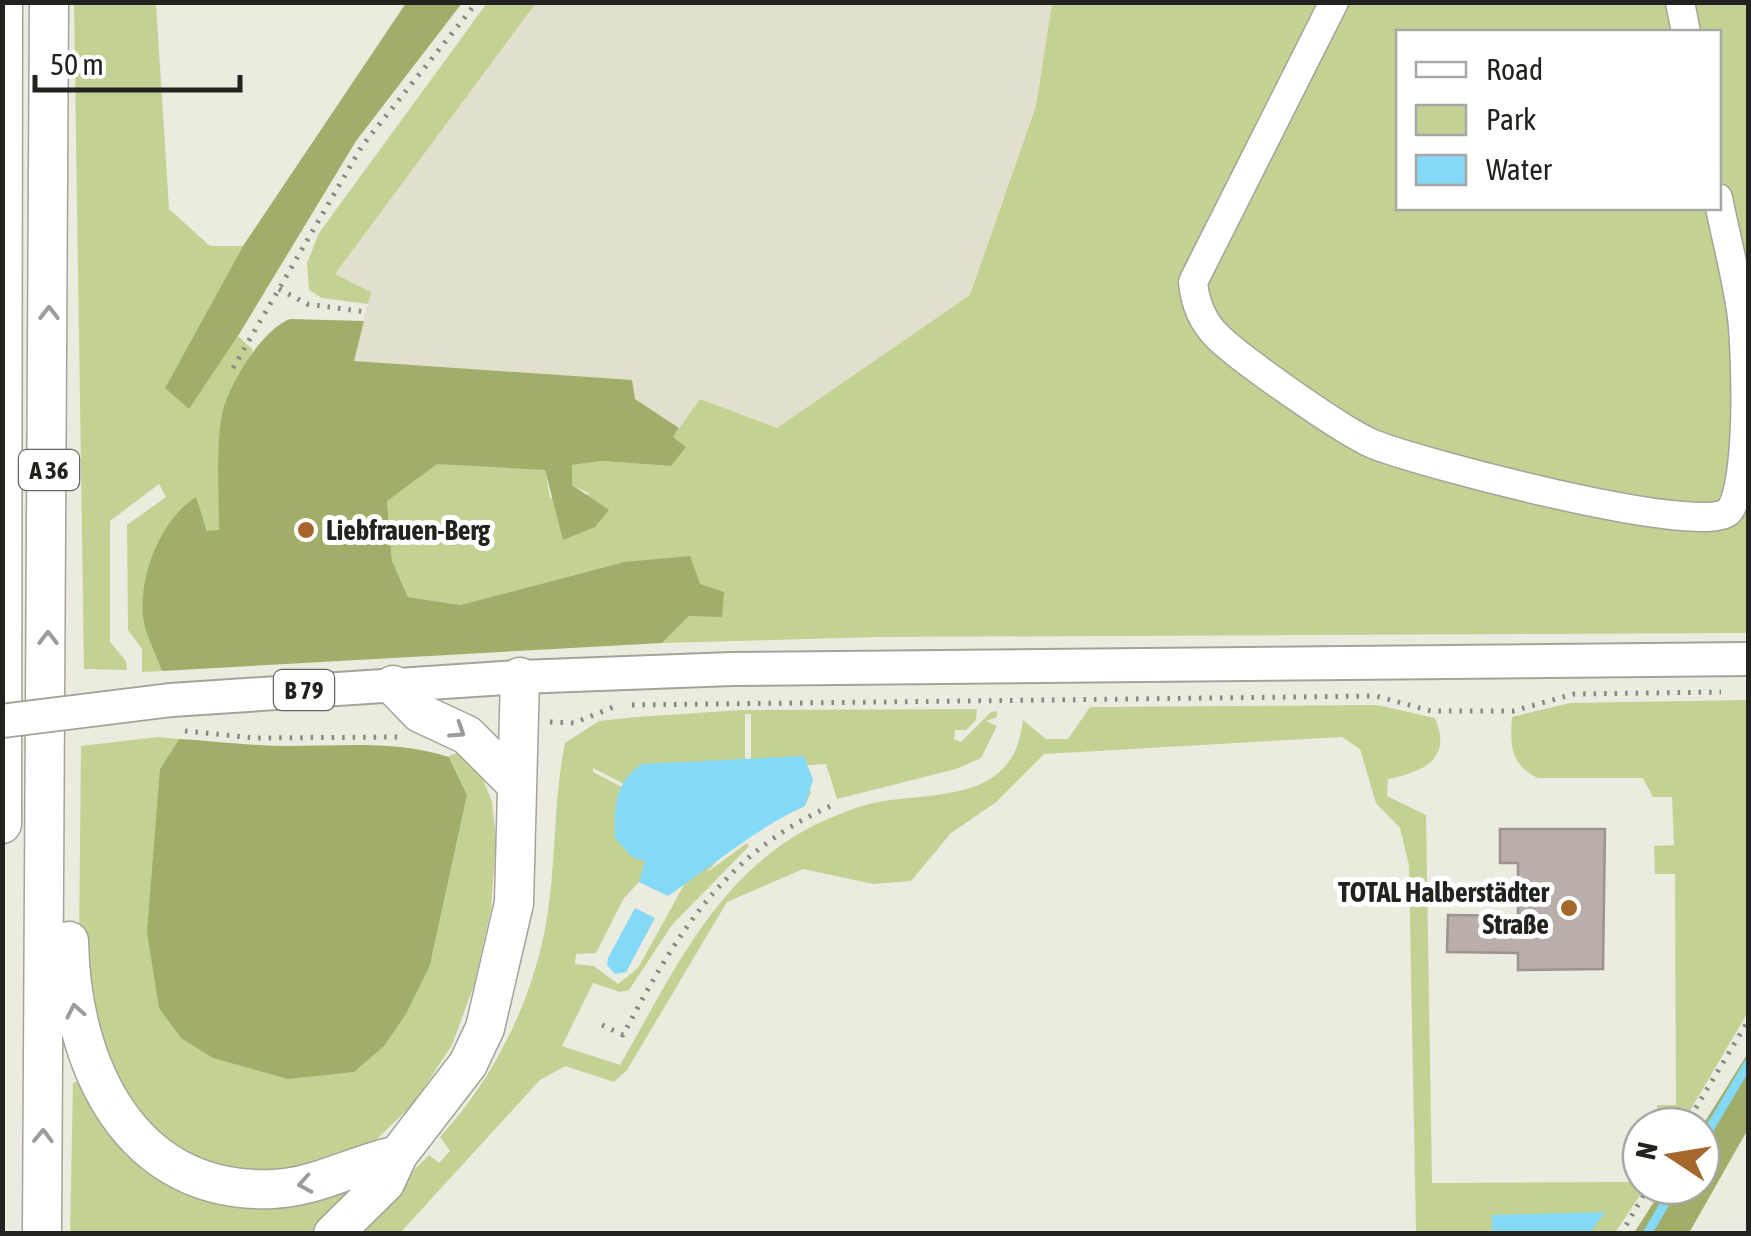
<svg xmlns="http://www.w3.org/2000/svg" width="1751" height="1236" viewBox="0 0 1751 1236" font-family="'Asap Condensed',sans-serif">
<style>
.built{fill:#e2dfcd}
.green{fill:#c3d193;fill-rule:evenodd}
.forest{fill:#a0ae6a}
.water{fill:#83d9f6}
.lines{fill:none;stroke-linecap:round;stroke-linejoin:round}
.stream{stroke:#83d9f6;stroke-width:9}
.building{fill:#b9aea9;stroke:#9d938e;stroke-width:2.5}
.minor-casing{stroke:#a5a399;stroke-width:31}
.major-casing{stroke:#a5a399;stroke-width:36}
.highway-casing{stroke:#a5a399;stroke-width:41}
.path{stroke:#898880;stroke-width:5;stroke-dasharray:2.5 8;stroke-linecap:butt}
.minor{stroke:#fff;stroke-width:28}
.major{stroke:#fff;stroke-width:32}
.highway{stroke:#fff;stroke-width:38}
.major-bridge-casing{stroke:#a5a399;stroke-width:36;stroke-linecap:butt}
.major-bridge{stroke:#fff;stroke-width:32}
.oneway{stroke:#9c9c9a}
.poi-dot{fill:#a5672c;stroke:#fff;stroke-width:4}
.labels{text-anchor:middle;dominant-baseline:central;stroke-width:10;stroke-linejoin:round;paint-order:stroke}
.shield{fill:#fff;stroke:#656462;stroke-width:2.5}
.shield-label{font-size:25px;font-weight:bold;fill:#23221e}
.poi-label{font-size:28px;font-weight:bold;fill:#23221e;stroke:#fff;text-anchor:start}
</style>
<rect width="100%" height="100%" fill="#ecebe0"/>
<path class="built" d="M536 3H1052L1036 106 970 295 777 428 700 399 679 428 634 399 632 381 353 361 371 292 334 275Z"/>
<path class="green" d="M74 3H156L169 209 210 246H243L165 388 189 408 238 336 253 350 221 416 220 530 208 532 195 498 143 617 162 671 142 672V649L128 630 127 525 166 497 159 484 110 521V642L126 661 127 670 84 669Z
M487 3H536L335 274 371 292 368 304 322 298 309 290 307 263 319 233Z
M1052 3H1748V633L881 637 662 643 689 616H722L624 562 460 605 408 597 392 561 387 500 437 463 545 470 550 498 590 494 572 485V465L602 461 671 466 673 437 700 399 777 428 970 295 1036 106ZM1398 32H1718V208H1398Z
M1748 700V1012L1681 1126H1648V1116L1657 1115V1105H1676L1675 874H1655L1654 846 1674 845 1672 797H1653L1643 778H1538C1510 765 1510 745 1512 717L1570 703Z
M1377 705 1435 718C1453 760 1422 772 1388 779L1387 796 1426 815 1432 1183 1641 1182 1646 1186 1615 1233H1416L1409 865 1400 828 1376 803 1360 749 1342 737 1044 754 995 803 951 833 911 881 873 884 803 869 727 902 627 1070 614 1082 565 1066 540 1080 400 1233 350 1234 429 1155 439 1163 450 1151 440 1137C498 1074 538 990 549 904 556 851 554 796 565 743L599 721 636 717 742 710 977 709 976 720 966 730H955L954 739 961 742 991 712 997 711V717L986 721 997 726 981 758 956 769 837 799 826 764 794 766 811 792 805 806 740 835 706 873 747 843 749 846 672 925 629 990 620 992 593 983 562 1046 620 1065C674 972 718 870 821 822 839 814 860 805 879 802 915 795 968 798 997 774 1015 759 1020 742 1023 720L1046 739H1068L1090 707ZM745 714H751V764L638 968 618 984 594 966 575 964 576 954 596 953 624 898 639 882 654 855 651 802 593 772V768L630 787 745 763Z
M158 737 179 739 160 769 430 965 467 795 449 756 463 751 483 779 492 802 496 839 491 909 474 985 452 1045 414 1103 376 1140 339 1163 242 1174 168 1145 112 1086 79 941 81 746Z
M79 1081 141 1161 360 1181 363 1191 314 1233 70 1234 73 1083Z"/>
<path class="forest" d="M406 3H462L356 141 238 336 189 409 165 388 243 246Z
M290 319 364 321 354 361 632 380 635 399 679 428 673 437 686 447 671 466 602 461 572 465V485L609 510 595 527 563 540 545 470 437 464 387 501 392 561 408 597 460 605 624 562 690 556 700 584 724 592 722 617 689 616 662 643 162 671C156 654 145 634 143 617 139 575 161 519 196 497L207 531 219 530C219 494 216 455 221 419 226 388 261 330 290 319Z
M179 739C215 741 252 746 288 746 343 746 396 740 449 757L467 795 430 965 406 1014 384 1046 354 1072 288 1079 213 1058 181 1038 159 1008 147 932 160 769Z
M1748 1053V1129L1689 1233H1634L1664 1186H1701V1128Z"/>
<path class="water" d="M804 756 813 780 805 806C756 828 714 865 668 896L639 882 645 861 632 857 615 838C614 806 615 782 642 764Z
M635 908 655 918 626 972 615 974 607 965 608 958Z
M1605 1212 1590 1233H1492V1215Z"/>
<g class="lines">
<path class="stream" d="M1701 1143 1748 1064
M1647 1234 1675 1186"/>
</g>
<path class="building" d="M1500 829H1605L1603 969 1518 970V953L1447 952 1448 915 1518 916V863H1500Z"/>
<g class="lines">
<g class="minor-casing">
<path id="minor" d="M1334 2 1193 282C1195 303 1202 321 1217 336 1240 359 1344 432 1373 444 1417 462 1698 537 1728 512 1751 489 1746 353 1742 317 1737 278 1726 238 1718 198
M1680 2 1686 32"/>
</g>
<g class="major-casing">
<path id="major" d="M171 700 520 677 732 669 1748 659"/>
</g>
<g class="highway-casing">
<path id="highway" d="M393 685 420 713 467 735 517 785
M2 824 3 2
M69 941C71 1064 129 1195 273 1189 318 1187 355 1164 398 1155
M42 1234 49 2
M333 1234 385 1183 398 1155 468 1064 485 1028 514 903 520 677"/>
</g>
<path class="path" d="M279 289 307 304 366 312
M233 368 362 146 477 2
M632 705 1376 696 1431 711H1513L1574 694 1721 692
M550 722 574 723 616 706
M185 731 256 738 398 737
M602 1025 623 1035C676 935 725 852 833 805
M1685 1126 1748 1021
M1621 1234 1649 1186"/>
<use href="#minor" class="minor"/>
<use href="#major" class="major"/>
<use href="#highway" class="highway"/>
<g class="major-bridge-casing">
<path id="major-bridge" d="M2 721 171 700"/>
</g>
<use href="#major-bridge" class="major-bridge"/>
</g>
<defs><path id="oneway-chevron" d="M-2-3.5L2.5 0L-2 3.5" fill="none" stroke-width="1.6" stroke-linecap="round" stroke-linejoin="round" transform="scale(2.5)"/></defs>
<g class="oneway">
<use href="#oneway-chevron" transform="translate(49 313) rotate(-90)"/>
<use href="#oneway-chevron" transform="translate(48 638) rotate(-90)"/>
<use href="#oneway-chevron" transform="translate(458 731) rotate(33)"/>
<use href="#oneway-chevron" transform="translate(75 1011) rotate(-101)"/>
<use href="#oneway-chevron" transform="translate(43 1136) rotate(-89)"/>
<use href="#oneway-chevron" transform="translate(305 1184) rotate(170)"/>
</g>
<g class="poi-dot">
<circle cx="306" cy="530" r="10"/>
<circle cx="1569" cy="908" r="10"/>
</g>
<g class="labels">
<g class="shield">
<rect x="19" y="450" width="60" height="40" rx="8"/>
<rect x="274" y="670" width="60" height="40" rx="8"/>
</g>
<g class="shield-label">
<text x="49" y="470">A 36</text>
<text x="304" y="690">B 79</text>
</g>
<g class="poi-label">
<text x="326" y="530">Liebfrauen-Berg</text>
<text x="1549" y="892" text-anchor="end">TOTAL Halberstädter<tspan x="1549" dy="32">Straße</tspan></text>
</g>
</g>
<rect width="1751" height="1236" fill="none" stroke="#23221e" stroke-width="10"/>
<rect x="1396" y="30" width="325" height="180" fill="#ffffff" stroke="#a7a7a5" stroke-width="2.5"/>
<rect x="1416" y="62" width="50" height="15" fill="#ffffff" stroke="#a7a7a5" stroke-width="2.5"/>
<text x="1486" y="80" font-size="30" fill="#23221e">Road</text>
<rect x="1416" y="105" width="50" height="30" fill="#c3d193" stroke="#a7a7a5" stroke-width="2.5"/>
<text x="1486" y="130" font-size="30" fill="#23221e">Park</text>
<rect x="1416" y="155" width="50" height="30" fill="#83d9f6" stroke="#a7a7a5" stroke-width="2.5"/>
<text x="1486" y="180" font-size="30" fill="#23221e">Water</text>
<g transform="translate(1671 1156) rotate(282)"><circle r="48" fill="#ffffff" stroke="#a7a7a5" stroke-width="2.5"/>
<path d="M0-8L18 38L0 25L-18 38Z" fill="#a5672c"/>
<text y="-15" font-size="28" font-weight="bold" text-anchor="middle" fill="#23221e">N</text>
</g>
<path d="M35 75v15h205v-15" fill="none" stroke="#23221e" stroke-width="5"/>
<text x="50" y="75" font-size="30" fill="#23221e" stroke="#ffffff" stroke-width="8" paint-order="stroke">50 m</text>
</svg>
